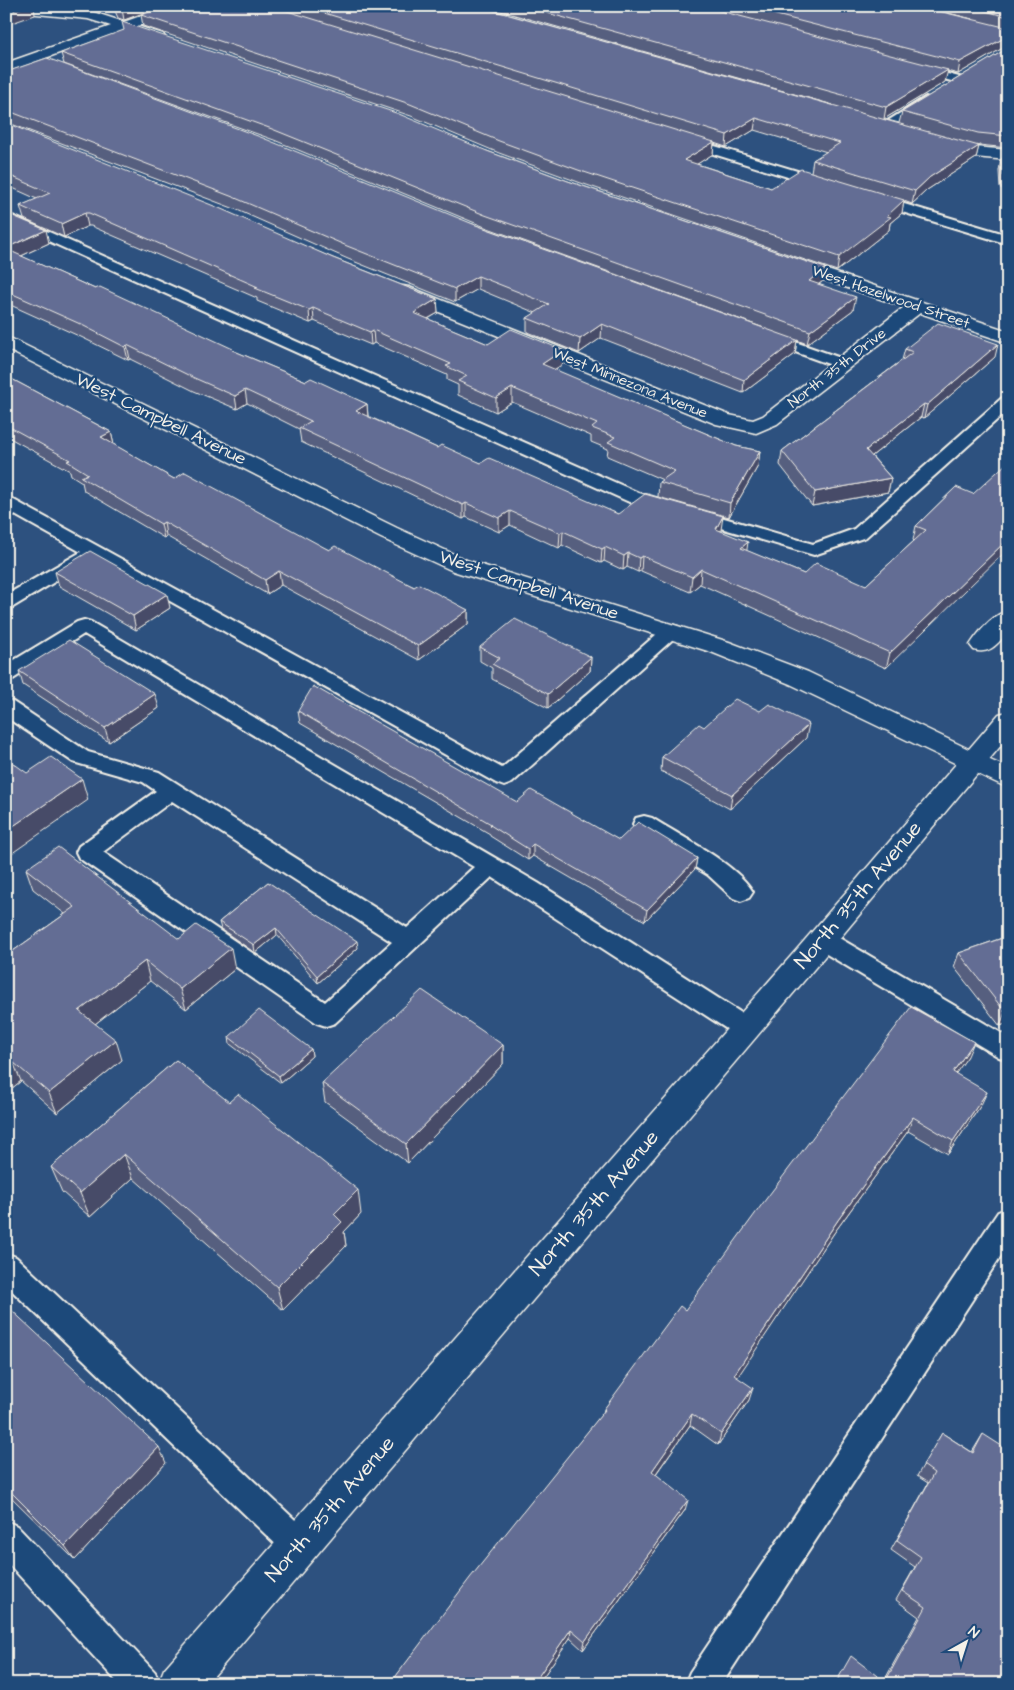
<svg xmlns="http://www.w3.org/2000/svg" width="1014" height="1690" viewBox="0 0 1014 1690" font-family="'Architects Daughter',sans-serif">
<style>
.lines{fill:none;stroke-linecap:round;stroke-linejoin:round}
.service-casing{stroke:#f4f1e8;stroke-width:4}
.minor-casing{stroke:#f4f1e8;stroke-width:3}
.tertiary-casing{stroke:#f4f1e8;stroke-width:3}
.secondary-casing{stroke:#f4f1e8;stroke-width:3}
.service{fill:#1f4a7a;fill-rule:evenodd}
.minor{fill:#1f4a7a;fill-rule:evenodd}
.tertiary{fill:#1f4a7a;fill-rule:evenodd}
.secondary{fill:#1f4a7a;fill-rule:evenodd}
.wall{fill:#565e7f;stroke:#f4f1e8;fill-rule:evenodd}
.shaded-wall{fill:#464c68;stroke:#f4f1e8}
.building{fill:#646d94;stroke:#f4f1e8}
.labels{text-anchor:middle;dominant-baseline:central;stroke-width:4.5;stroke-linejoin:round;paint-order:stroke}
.far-street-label{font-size:15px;fill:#f4f1e8;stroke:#1f4a7a}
.street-label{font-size:18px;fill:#f4f1e8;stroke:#1f4a7a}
.near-street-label{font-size:21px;fill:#f4f1e8;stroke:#1f4a7a}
</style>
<rect width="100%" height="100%" fill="#2d517f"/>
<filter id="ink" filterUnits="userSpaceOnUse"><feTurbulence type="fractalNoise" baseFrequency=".02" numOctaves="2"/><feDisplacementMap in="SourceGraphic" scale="10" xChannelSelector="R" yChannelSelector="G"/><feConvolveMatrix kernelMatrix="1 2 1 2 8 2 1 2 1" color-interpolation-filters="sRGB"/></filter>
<g filter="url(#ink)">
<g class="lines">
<g class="service-casing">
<path id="service" d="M917 66 963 78 965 80 959 83 913 71 911 69 913 67Z
M926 97 932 101 930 104 888 130H880L878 127Z
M685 137 827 180 829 183 822 187 817 186 681 144 679 141Z
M874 195 1008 235V244L869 202 867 199 869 196Z
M6 213 639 493 813 544 854 529 1002 398 1008 396V410L866 537 814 555 627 501 6 222Z
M767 332 849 361 851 364 849 367H837L762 340 759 337 762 334Z
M6 498 12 499 502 768 665 627 672 625 679 627 682 631 512 783 504 786 496 783 91 557 89 561 13 607 6 609V595L81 552 6 510Z
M84 620 91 622 538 883 754 1021 758 1028 754 1035 745 1038 736 1035 492 877 335 1023 326 1026 317 1023 79 858 76 852 79 846 156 791 143 782 73 762 6 717V700L13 702 88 752 159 772 407 928 474 867 84 634 13 679 6 680V665L77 622ZM172 801 392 942 325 1002 103 852Z
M644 816 652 818C680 836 737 864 753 892L749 898 741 901 733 898 708 875 636 830 633 824 636 818Z
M821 930 829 932 1008 1037V1060L999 1057 813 946 809 939 813 932Z
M1008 1208V1245L722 1684H685L690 1672 998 1212Z
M6 1253 16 1257 310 1534 315 1545 310 1556 299 1561 288 1556 6 1285Z
M6 1521 17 1526 155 1672 160 1684H119L6 1561Z"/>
</g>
<g class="minor-casing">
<path id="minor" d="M6 6H39L90 11 124 22 168 6H187L186 9 137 26 163 34 165 37 163 40 158 41 124 30 6 72V63L111 26 88 19 6 11Z
M941 138 975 147 1008 150V160L974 157 936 146 933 143 936 140Z
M789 257 1008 331V343L920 313 777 424 756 433 716 424 397 295 394 291 397 287 403 286 409 287 729 415 753 420 763 416 904 307 783 266 780 262 783 258Z
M6 336 397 528 469 561 729 642 808 672 981 755 985 761 981 767 972 770 963 767 790 684 711 652 453 571 381 538 6 349Z
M1008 611V632C997 644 990 655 974 650L970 645C978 633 993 614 1008 611Z"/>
</g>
<g class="tertiary-casing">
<path id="tertiary" d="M972 752 1008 768V788L963 767 959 761 963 755Z"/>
</g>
<g class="secondary-casing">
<path id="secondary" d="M1008 712V737L819 963 207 1684H158L164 1669 799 947 999 714Z"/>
</g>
<use href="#service" class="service"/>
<use href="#minor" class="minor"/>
<use href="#tertiary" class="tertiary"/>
<use href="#secondary" class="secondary"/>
</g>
<path class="wall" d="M113 6H162L124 20 118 18Z
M166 6H477L833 105 483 6H918L972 19 921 6H1008V45L958 74 947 71 945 82 884 119 899 123 902 112 1008 48V148L979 145 976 158 927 190 912 204 904 201 902 213 890 223 889 230 837 271 581 183 499 153 411 116 143 26 141 15ZM754 130 827 152 813 160 811 172 771 188 697 164 713 154 714 143 726 147Z
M61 53 487 151 568 181 825 268 823 281 819 284 853 310 807 344 797 340 795 354 743 393 601 338 579 353 527 332V318L536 313 478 289 455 302 348 259 235 209 6 122V72L473 224 764 328 485 227 274 140 64 64Z
M6 123 333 258 437 299 438 313 428 319 488 344 563 350V364L554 370 736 446 760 451 758 466 729 517 658 497 659 482 663 480 607 456 608 449 591 442V436L512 402 496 412 458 395V385L447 380V375L374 343 371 345 314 321 310 323 257 301V298L91 226H88L64 237 24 219 20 206 37 199 6 185Z
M1008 158V188H1000L999 171 1001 159Z
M6 213 49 243 21 256 234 351 306 381 367 404 368 416 437 448 481 463 618 514 721 531 747 551 804 574 866 585 914 541 913 540 916 526 956 487 886 668 700 584 690 592 641 571 638 572 627 567 623 570 604 561 601 563 562 545 559 548 510 525 499 532 466 517 463 519 301 442 299 429 247 403 237 409 194 391 130 359 128 360 81 337 6 303Z
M905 349 995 357 924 418 921 417 872 456 891 478 888 492 812 506 780 465 782 451 902 360Z
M6 376 111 432 114 445 174 479 329 550 468 610V624L419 660 281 585 267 594 166 536 164 538 84 491 82 482 71 475 70 471 6 436Z
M55 572 170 608 136 630 59 586Z
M480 647 591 657 590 671 548 708 492 679V668L480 661Z
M19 671 159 708 109 742 23 685Z
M298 711 517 802 619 840 697 858 695 869 645 921 533 856 528 860 490 836V834L300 723Z
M704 727 806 738 730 809 661 771 662 757Z
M26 869 179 939 235 969 186 1009 150 981 95 1024 122 1060 57 1113 21 1081 6 1093V956L65 914 33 889Z
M268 882 358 948 318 983 277 935 255 953 221 929 219 922Z
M1008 936V1023L1000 1026 954 967 959 953Z
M229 1037 311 1049 312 1056 281 1083 230 1044Z
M503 1045V1064L408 1163 325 1102 322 1083Z
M968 1056 955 1074 981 1105 948 1154 908 1131 834 1233 737 1377 749 1400 718 1445 690 1425 656 1474 685 1510 583 1650 570 1638 538 1684H390L603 1413 604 1409 685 1310Z
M176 1060 361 1214 344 1232 346 1246 283 1310 133 1178 90 1217 62 1192 51 1167Z
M6 1305 166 1463 75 1560 6 1492Z
M942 1433 972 1452 983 1434 997 1684H835L884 1681 919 1617 896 1600 915 1567 891 1550 928 1483 917 1476Z"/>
<path class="shaded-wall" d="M26 6H34L35 15 6 25V13Z
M130 6H162L124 20 122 9Z
M1008 36V45L958 74 960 62Z
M948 70 945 82 884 119 886 107Z
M756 118 754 130 726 147 727 135Z
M714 142 713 154 683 173 684 160Z
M979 146 976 158 927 190 912 204 915 191 930 177Z
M904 200 902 213 890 223 889 230 837 271 839 257Z
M85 213 88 226 64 237 61 224Z
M46 230 49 243 8 262 6 253V248Z
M825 268 823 281 807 293 809 281Z
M478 276V289L455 302V289Z
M856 297 853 310 807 344 810 331Z
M437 299 438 313 415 326 414 313Z
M313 308 314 321 310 323 309 310Z
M602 324 601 338 579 353 580 339Z
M373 330 374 343 371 345 370 332Z
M797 340 795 354 743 393 744 380Z
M998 344 995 357 924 418 927 405Z
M127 345 130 359 128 360 125 347Z
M563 350V364L541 378 542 364Z
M512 388V402L496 412V398Z
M245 390 247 403 237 409 235 396Z
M367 404 368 418 356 411Z
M924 404 921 417 863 463 866 450Z
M111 432 114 445 101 437Z
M760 451 758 466 729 517 730 503Z
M891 478 888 492 812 506 815 492Z
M466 503V517L463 519V505Z
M510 511V525L499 532V518Z
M723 516 721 530 714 543 716 529Z
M164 522 166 536 164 538 161 524Z
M563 531 562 545 559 548 560 533Z
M1008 539V549L886 668 890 653Z
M748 542 746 556 741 548Z
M605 547 604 561 601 563 602 549Z
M628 553 627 567 623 570 624 556Z
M642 556 641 571 638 572 639 558Z
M701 569 700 584 690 592 692 577Z
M279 571 281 585 267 594 265 580Z
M167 594 170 608 136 630 133 616Z
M468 610V624L419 660 418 646Z
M591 657 590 671 548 708V694Z
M155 694 159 708 109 742 105 728Z
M809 724 806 738 730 809 732 795Z
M82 779 88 800 8 856 6 851V831Z
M533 844V856L528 860V849Z
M697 858 695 869 645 921 647 910Z
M276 928 277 935 255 953 254 945Z
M357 941 358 948 318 983 317 976Z
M231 948 235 969 186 1009 180 989Z
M145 961 150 981 86 1031 79 1011Z
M1008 1011V1023L1000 1026 1005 1012Z
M116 1040 122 1060 57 1113 49 1093Z
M974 1042 968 1056 947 1086 953 1072Z
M503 1045V1064L408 1163 406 1144Z
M311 1049 312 1056 281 1083 279 1076Z
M13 1062 21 1081 6 1093V1067Z
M987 1092 981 1105 948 1154 953 1141Z
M913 1117 908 1131 834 1233 731 1387 734 1375 838 1220Z
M124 1154 133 1178 90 1217 80 1193Z
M358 1190 361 1214 344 1232 346 1246 283 1310 277 1287 334 1214Z
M753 1388 749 1400 718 1445 721 1434Z
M692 1414 690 1425 650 1482 652 1471Z
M159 1447 166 1463 75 1560 65 1546Z
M688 1500 685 1510 583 1650 585 1641Z
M571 1629 570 1638 538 1684H533Z"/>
<path class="building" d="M6 6H26L6 13Z
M115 6H130L122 9 116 7Z
M166 6H271L714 142 684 160 771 188 801 169 904 200 887 216 891 217 839 257 581 171 499 141 410 104 141 15Z
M301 6H477L979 146 930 177 915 191 813 160 840 143 756 118 727 135Z
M522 6H701L948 70 886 107Z
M741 6H918L1008 28V36L960 62Z
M966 6H1008V17Z
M122 22 399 114 487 151 568 181 825 268 809 281 856 297 810 331 485 215 272 129 61 53 124 30Z
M1008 48V136L978 133 902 112Z
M47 58 263 138 473 224 797 340 744 380 602 324 580 339 527 318 549 304 478 276 455 289 347 246 233 197 6 110V72Z
M6 123 219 208 333 258 437 299 414 313 488 344 511 329 563 350 542 364 736 446 760 451 730 503 659 482 675 471 608 442 615 437 592 428 597 424 512 388 496 398 458 381 467 376 446 366 451 364 373 330 370 332 313 308 309 310 255 288 258 287 89 213H85L61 224 20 206 50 193 6 174Z
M1008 158V176H1003L1001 159Z
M6 213 46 230 6 248Z
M6 249 95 289 100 287 233 349 232 350 306 381 311 378 367 404 356 411 437 448 441 445 481 463 489 458 618 514 645 494 723 516 716 529 748 542 741 548 804 574 816 563 866 585 926 530 916 526 956 487 973 494 1008 462V539L890 653 701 569 692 577 642 556 639 558 628 553 624 556 605 547 602 549 563 531 560 533 510 511 499 518 466 503 463 505 299 428 311 421 245 390 235 396 192 377 127 345 125 347 78 323 6 291Z
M938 323 998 344 927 405 924 404 866 450 891 478 815 492 782 451 913 352 905 349Z
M6 376 111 432 101 437 174 479 185 472 329 550 335 546 414 587 419 584 468 610 418 646 279 571 265 580 164 522 161 524 81 477 88 474 67 461 70 460 6 425Z
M90 551 167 594 133 616 55 572Z
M515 619 591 657 548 694 492 664 500 658 480 647Z
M69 640 155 694 105 728 19 671Z
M313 686 517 802 531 790 619 840 638 822 697 858 647 910 533 844 528 849 490 825 491 824 298 711Z
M735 699 760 711 769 704 809 724 732 795 662 757 699 724 704 727Z
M51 757 82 779 6 831V758L27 773Z
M58 847 179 939 196 925 231 948 180 989 145 961 79 1011 116 1040 49 1093 13 1062 6 1067V956L75 907 26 869Z
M268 882 357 941 317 976 276 928 254 945 219 922Z
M1008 936V1011L1005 1012 959 953Z
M422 990 503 1045 406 1144 322 1083Z
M911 1007 974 1042 953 1072 987 1092 953 1141 913 1117 838 1220 734 1375 753 1388 721 1434 692 1414 652 1471 688 1500 585 1641 571 1629 533 1684H390L470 1578 605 1410 604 1409 680 1306 685 1310 763 1203Z
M259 1010 311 1049 279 1076 229 1037Z
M176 1060 229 1102 238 1094 358 1190 334 1214 342 1222 277 1287 124 1154 80 1193 51 1167Z
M6 1305 159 1447 65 1546 6 1487Z
M942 1433 973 1453 983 1434 1008 1450V1662L997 1684H835L851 1656 885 1682 926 1607 902 1591 921 1557 897 1540 934 1473 923 1465Z"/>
</g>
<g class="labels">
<g class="far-street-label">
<text transform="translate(891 297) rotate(19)">West Hazelwood Street</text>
<text transform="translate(837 368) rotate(-38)">North 35th Drive</text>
<text transform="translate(630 383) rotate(22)">West Minnezona Avenue</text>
</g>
<g class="street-label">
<text transform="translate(161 419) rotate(26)">West Campbell Avenue</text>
<text transform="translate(529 585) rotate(18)">West Campbell Avenue</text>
</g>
<g class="near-street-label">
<text transform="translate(858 895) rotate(-50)">North 35th Avenue</text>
<text transform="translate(594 1203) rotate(-49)">North 35th Avenue</text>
<text transform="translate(330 1509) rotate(-49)">North 35th Avenue</text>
</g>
</g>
<rect width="1014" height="1690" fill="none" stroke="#1f4a7a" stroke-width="25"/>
<rect x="12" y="12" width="989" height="1665" fill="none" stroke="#f4f1e8" stroke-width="2" filter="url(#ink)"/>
<g transform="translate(966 1642) rotate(39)" stroke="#1f4a7a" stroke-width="4" paint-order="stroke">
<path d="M0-4L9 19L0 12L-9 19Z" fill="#f4f1e8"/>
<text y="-8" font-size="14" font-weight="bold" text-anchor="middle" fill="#f4f1e8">N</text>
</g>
</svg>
